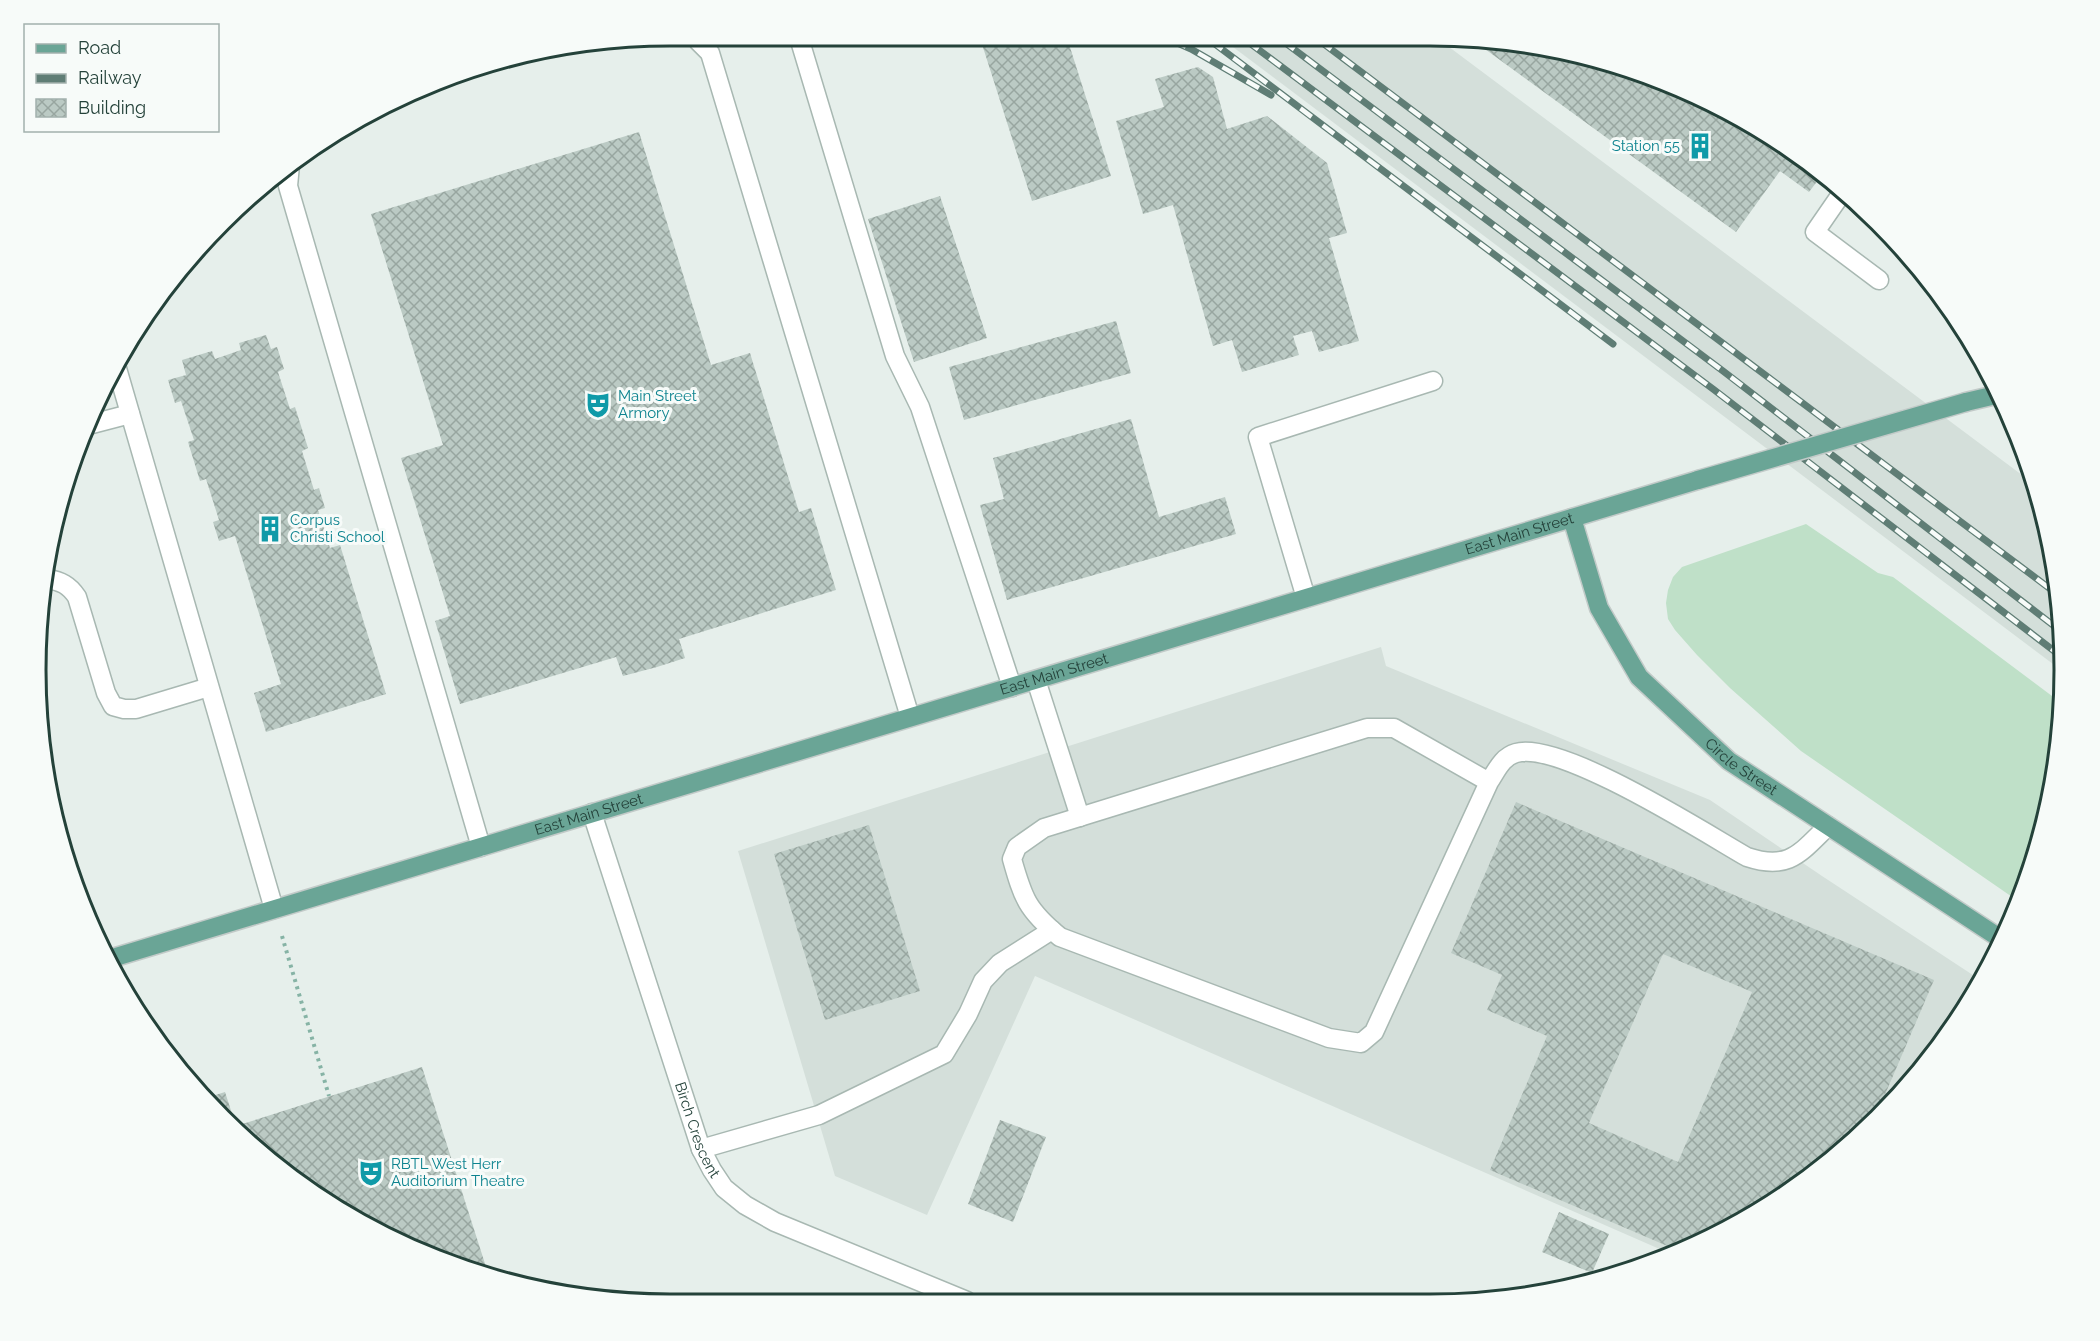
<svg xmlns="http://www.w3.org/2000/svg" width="2100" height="1341" viewBox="0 0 2100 1341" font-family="Raleway,sans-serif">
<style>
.built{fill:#d4dfda}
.grass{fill:#bfe0c8}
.building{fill:url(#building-cross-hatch);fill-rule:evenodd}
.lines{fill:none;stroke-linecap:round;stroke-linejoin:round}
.minor-casing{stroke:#a8b8b2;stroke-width:21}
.major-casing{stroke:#c2cac8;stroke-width:21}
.path{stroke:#86b3a5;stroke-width:4;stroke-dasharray:3 4.5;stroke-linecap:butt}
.minor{stroke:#fff;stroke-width:18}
.major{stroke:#6aa596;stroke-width:18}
.rail-casing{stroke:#5f7d75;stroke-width:7}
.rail{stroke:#f7fbf9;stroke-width:4.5;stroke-dasharray:14;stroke-linecap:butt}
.major-bridge-casing{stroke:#c2cac8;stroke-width:21;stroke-linecap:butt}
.major-bridge{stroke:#6aa596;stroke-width:18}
.labels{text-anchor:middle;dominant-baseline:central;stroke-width:6;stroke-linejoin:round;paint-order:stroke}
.culture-label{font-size:15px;fill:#0d838f;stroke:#f7fbf9;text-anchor:start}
.street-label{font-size:15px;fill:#24423a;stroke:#f7fbf9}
.rim{fill:none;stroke:#24423a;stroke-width:3}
</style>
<defs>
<pattern id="building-cross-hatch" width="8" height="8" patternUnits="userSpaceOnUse" patternTransform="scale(1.5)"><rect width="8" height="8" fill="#bbcac4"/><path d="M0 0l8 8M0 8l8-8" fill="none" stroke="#98a6a0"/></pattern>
</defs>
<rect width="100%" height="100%" fill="#e6efeb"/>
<path class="built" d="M1225 41H1441L2034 484 2042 506 2063 629 2061 670Z
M1381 647 1386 666 1710 800 1822 876 1982 981 1979 987 1907 1089 1816 1174 1710 1239 1671 1254 1035 976 927 1215 835 1176 738 851Z"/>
<path class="grass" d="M1806 524 1878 573 1893 577 2060 702 2059 753 2030 874 2018 901 1801 751 1730 688 1697 655 1675 630 1668 619 1666 603 1668 590 1673 577 1682 567Z"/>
<path class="building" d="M981 41H1068L1111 176 1032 201Z
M1474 41H1513L1673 84 1747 121 1822 175 1809 192 1780 171 1736 232Z
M1198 67 1213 77 1227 129 1267 116 1327 163 1347 233 1329 238 1359 341 1319 352 1312 331 1293 336 1299 355 1242 372 1232 340 1213 346 1173 205 1143 214 1116 121 1164 107 1155 79Z
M639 132 711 365 750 353 799 512 811 508 836 590 679 639 685 658 657 667 623 676 616 657 460 704 435 621 450 616 401 458 443 445 371 214Z
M940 196 987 338 914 362 868 219Z
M1116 321 1131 373 964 420 949 367Z
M266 335 271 349 277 347 284 369 278 372 290 409 295 407 308 448 302 451 314 490 319 488 325 508 318 510 330 548 340 545 386 694 266 732 254 693 281 684 235 536 219 541 213 522 219 520 206 479 200 481 188 442 194 440 181 401 175 403 168 380 186 375 182 360 212 351 215 359 241 350 239 343Z
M1131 419 1159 517 1225 497 1236 534 1007 600 980 505 1004 499 993 458Z
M1516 802 1934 980 1875 1118 1816 1174 1710 1239 1679 1251 1490 1170 1547 1036 1487 1010 1502 975 1451 953ZM1663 954 1752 992 1678 1162 1589 1123Z
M869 825 920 991 825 1020 774 854Z
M422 1067 488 1273 427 1257 318 1198 252 1148 203 1099 225 1092 236 1126Z
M1000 1120 1046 1137 1013 1222 968 1204Z
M1559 1212 1609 1234 1592 1273 1542 1252Z"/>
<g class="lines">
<g class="minor-casing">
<g id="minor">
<path d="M698 41 710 53 910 717"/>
<path d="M800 41 895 356 920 407 1012 687"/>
<path d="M290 165 288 186 481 847"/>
<path d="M1844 190 1815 232 1879 280"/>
<path d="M116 365 274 909"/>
<path d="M88 425 130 414"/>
<path d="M47 579C61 581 69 585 77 597L106 693 113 706 124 709H136L209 687"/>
<path d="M1306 598 1258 437 1433 381"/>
<path d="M1036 680 1080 817"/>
<path d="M1489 782 1394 728H1367L1044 828 1017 847 1012 859C1023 898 1027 910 1060 937L1329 1038 1361 1043 1374 1032 1489 782C1497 770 1502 757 1516 753 1560 740 1705 833 1747 857 1789 871 1800 853 1828 826"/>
<path id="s1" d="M592 813 701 1149 712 1170 724 1188 745 1205 775 1222 967 1301"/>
<path d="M701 1149 819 1115 944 1054 968 1014 983 981 1000 963 1052 930"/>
</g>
</g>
<g class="major-casing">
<g id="major">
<path d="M1966 402 2000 394"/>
<path id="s2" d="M1572 518 1599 608 1639 677 1729 761 2001 939"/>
<path id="s3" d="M109 959 1698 480"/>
</g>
</g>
<path class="path" d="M282 936 329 1096"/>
<use href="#minor" class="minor"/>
<use href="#major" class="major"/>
<g class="rail-casing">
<path id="rail" d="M1173 41 1191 49 1271 95
M1211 41 1613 344
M1247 41 1713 389 2062 657
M1283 41 1723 371 2062 632
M1320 41 2057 594"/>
</g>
<use href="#rail" class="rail"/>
<g class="major-bridge-casing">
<path id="major-bridge" d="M1698 480 1966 402"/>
</g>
<use href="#major-bridge" class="major-bridge"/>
</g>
<defs>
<g id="building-bare" transform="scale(2.07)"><path d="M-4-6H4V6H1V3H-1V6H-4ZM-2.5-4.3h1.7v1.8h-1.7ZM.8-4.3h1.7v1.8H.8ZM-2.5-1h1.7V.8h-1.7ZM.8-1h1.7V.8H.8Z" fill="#0f9aa8" stroke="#f7fbf9" stroke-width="2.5" paint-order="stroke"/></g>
<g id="theatre-bare" transform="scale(2.07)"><path d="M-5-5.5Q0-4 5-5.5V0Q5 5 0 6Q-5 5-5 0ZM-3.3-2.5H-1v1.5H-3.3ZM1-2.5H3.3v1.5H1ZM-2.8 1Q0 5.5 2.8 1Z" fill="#0f9aa8" stroke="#f7fbf9" stroke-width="2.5" paint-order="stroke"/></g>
</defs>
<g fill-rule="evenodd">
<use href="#building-bare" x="1700" y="146"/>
<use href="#theatre-bare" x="598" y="405"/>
<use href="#building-bare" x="270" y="529"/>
<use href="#theatre-bare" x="371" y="1173"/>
</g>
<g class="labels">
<g class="culture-label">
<text x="1680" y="146" text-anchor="end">Station 55</text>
<text x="618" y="396">Main Street<tspan x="618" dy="17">Armory</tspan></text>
<text x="290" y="520">Corpus<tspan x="290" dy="17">Christi School</tspan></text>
<text x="391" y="1164">RBTL West Herr<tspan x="391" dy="17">Auditorium Theatre</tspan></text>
</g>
<g class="street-label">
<text stroke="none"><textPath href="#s3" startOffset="1473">East Main Street</textPath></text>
<text stroke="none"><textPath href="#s3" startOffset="987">East Main Street</textPath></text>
<text stroke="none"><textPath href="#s2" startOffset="310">Circle Street</textPath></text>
<text stroke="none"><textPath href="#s3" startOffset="501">East Main Street</textPath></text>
<text stroke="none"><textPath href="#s1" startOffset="334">Birch Crescent</textPath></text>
</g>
</g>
<path d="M0 0H2100V1341H0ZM670 46H1430A624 624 0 0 1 2054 670V670A624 624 0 0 1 1430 1294H670A624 624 0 0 1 46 670V670A624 624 0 0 1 670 46Z" fill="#f7fbf9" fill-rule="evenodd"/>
<path class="rim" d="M670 46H1430A624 624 0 0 1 2054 670V670A624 624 0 0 1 1430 1294H670A624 624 0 0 1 46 670V670A624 624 0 0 1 670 46Z"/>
<rect x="24" y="24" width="195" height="108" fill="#f7fbf9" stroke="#a3b1ad" stroke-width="1.5"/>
<rect x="36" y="44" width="30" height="9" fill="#6aa596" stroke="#a3b1ad" stroke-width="1.5"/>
<text x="78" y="54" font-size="18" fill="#24423a">Road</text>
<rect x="36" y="74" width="30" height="9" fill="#5f7d75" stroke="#a3b1ad" stroke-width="1.5"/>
<text x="78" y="84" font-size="18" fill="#24423a">Railway</text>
<rect x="36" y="99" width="30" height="18" fill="url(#building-cross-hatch)" stroke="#a3b1ad" stroke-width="1.5"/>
<text x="78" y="114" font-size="18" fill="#24423a">Building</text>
</svg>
